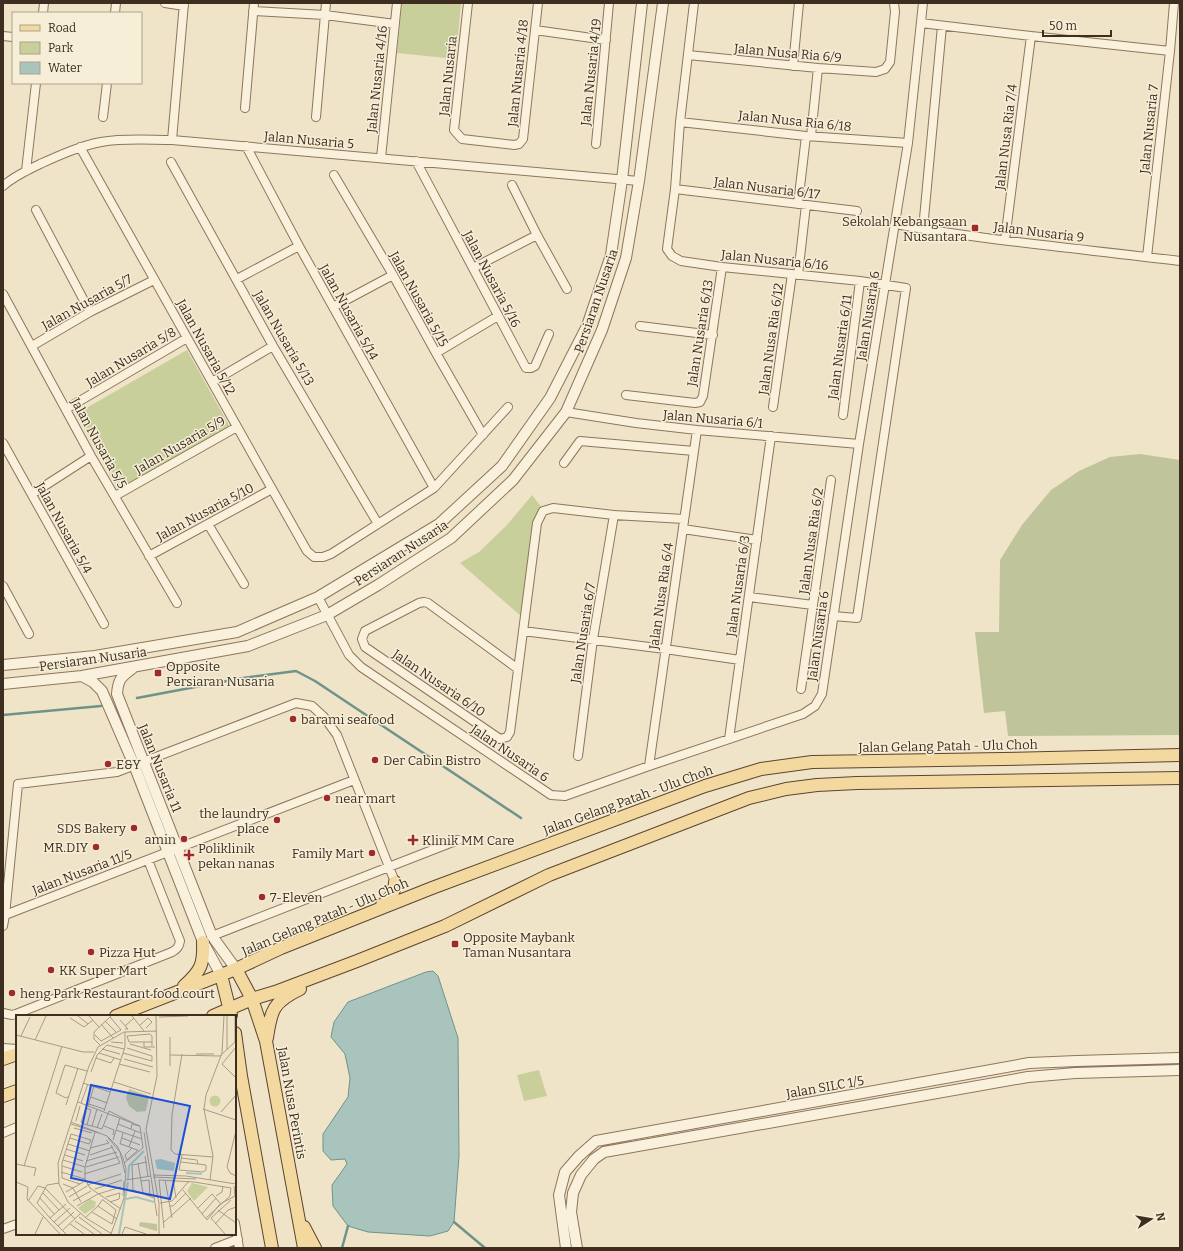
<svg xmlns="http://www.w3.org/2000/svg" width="1183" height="1251" viewBox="0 0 1183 1251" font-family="Bitter,serif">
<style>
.green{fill:#c9cf9b}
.cemetery{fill:#bfc49a}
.water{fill:#a9c4bc;stroke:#6f938a}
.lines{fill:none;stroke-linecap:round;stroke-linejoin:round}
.stream{stroke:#6f938a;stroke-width:2.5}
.minor-casing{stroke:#8d765c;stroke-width:10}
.tertiary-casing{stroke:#8d765c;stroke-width:12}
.primary-casing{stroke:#5b4430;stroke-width:14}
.minor{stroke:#faf1dc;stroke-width:8}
.tertiary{stroke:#faf1dc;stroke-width:10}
.primary{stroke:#f3d9a0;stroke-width:12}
.poi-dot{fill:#9e2a2b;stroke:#f7eed8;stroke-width:1.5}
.labels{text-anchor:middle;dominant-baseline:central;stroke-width:3;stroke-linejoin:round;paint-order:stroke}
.street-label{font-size:13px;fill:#3d2e20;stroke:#f7eed8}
.poi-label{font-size:13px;fill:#3d2e20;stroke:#f7eed8;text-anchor:start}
.inset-river{fill:none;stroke:#a9c4bc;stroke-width:2}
.inset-road{fill:none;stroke:#a89b85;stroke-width:1}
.view{fill:#1d4ed8;fill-opacity:0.15;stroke:#1d4ed8;stroke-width:2}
.inset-edge{fill:none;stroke:#3d2e20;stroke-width:2}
</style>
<rect width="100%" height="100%" fill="#f0e4c8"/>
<path class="green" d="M402 3H461L456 59 397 53Z
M187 350 230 427 119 491 76 414Z
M532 495 543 509 522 617 460 563 479 552 507 525Z
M539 1070 547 1096 524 1101 517 1075Z"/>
<path class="cemetery" d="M1140 454 1180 460V735L1008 736 1005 711 984 713 975 632H999L1000 560 1022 525 1051 490 1079 471 1110 457Z"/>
<path class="water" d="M433 971 438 976 458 1038 459 1156 454 1222 448 1231 430 1236 368 1232 348 1226 333 1206 332 1185 347 1164 345 1159 331 1160 323 1151V1134L348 1097 350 1078 345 1054 331 1037 334 1022 348 1002 426 972Z"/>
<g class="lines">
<path class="stream" d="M137 698 243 678 296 671 315 681 521 818
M3 715 101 706
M454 1222 485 1248
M342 1248 348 1226"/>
<g class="minor-casing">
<path id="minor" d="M165 3 184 6
M468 3 454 130 462 139 514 145 519 144 523 139 538 3
M694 3 680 122 675 189 667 249 672 256 681 261 722 267 860 281 906 288 857 618 833 616
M253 11 325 15 395 24
M43 13 44 3
M115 13 116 3
M921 23 1031 36 1170 51
M535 30 606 40
M3 36 13 37
M688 55 818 68 876 72 885 69 890 62 895 12 894 3
M793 66 799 3
M245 108 254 3
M103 117 107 83
M316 117 326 3
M680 122 806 136 908 143
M811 136 818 68
M172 140 184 3
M596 144 609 3
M246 146 299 246 434 488
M80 147 272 489 307 551 314 557H323L331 554 434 488 508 407
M381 158 397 3
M416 161 526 368H531L535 366 549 334
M171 162 273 346 378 524
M26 171 36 83
M334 175 393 275 436 353 483 435
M512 185 537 235 567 289
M3 186C14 176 28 170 40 164 60 155 80 146 101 142 124 138 149 140 172 140L639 181
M675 189 857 211
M798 204 806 136
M36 210 90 312
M895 224C989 241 1085 249 1180 261
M923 229 942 26
M1005 240 1031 36
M1147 257 1170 51 1174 3
M473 268 537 235
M798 275 806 205
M237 279 299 246
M3 294 91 456 177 603
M333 307 393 275
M640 326 713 335
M32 346 90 312 154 280
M436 353 498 316
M212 382 273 346
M626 395 695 403 700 402 703 396 722 267
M773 407 792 274
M66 409 187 338
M566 412 636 423 697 430 859 444
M843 415 860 281
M3 443 104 624
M564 463 580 441 694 451
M32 494 91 456
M115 496 237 427
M208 524 244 584
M683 529 757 540
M149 556 272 489
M3 586 29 634
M318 597 349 655 361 667 551 795 565 796 649 766 803 714 815 706 822 694 859 444 908 143 923 3
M749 597 813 605 801 689
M813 605 831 480
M523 631 665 649 740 660
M518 669 428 603 424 602 419 603 365 631 362 639 365 647 500 739 507 737 510 732 537 523 543 511 553 508 614 515 684 519
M729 739 771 436
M578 756 593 639 614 515
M649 766 697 430
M5 915 354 780
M3 926 5 915 18 784 117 772 296 703 312 706 324 717 337 735 395 882
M212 936 458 840
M3 1013 12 1015 16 1014 172 952C177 949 179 947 180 941L148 860
M3 1048 17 1049
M3 1133 17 1127
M235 1223 239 1248
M3 1229 17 1224
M215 1248 238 1239"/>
</g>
<g class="tertiary-casing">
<path id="tertiary" d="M3 665 95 656 237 632 318 597 439 524 502 466 550 398 587 326 611 255 622 180 642 3
M133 668C121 677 118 679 117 694L212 936 236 969
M82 676 93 682 102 691 134 765 203 942 221 975
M3 684 82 676 248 646 327 615 378 585 451 538 513 480 566 412 602 330 626 258 639 181 663 3
M566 1248 559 1195 565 1172 579 1156 596 1141 1029 1063 1077 1061 1180 1058
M577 1248 571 1212 573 1193 581 1175 594 1159 604 1152 1028 1077 1075 1073 1180 1070"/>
</g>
<g class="primary-casing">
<path id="primary" d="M382 905C390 899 395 893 395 882
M236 969 252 999 266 1041 304 1248
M221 975 231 1015
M184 986C201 971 204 964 203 942
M116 1016 236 969 281 948 432 888 705 786 761 769 812 762 1003 759 1180 755
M213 1016 252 999 275 992 357 961 445 926 549 875 749 798 786 789 817 785 857 783 1180 778
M235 1033 241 1076 272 1248
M267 1038C271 1010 273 1002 300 989
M3 1059 17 1054
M3 1096 17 1091
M304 1227 315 1248"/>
</g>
<use href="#minor" class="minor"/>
<use href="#tertiary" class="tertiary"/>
<use href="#primary" class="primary"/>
</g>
<g class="poi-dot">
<rect x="971" y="224" width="8" height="8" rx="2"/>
<rect x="154" y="669" width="8" height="8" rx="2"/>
<circle cx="293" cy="719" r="4"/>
<circle cx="375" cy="760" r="4"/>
<circle cx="108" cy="764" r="4"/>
<circle cx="327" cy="798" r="4"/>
<circle cx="277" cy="820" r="4"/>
<circle cx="134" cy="828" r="4"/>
<circle cx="184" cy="839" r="4"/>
<path d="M411 834h4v4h4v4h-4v4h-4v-4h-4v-4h4z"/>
<circle cx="96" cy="847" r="4"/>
<circle cx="372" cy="853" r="4"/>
<path d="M187 849h4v4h4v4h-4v4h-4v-4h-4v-4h4z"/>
<circle cx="262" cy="897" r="4"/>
<rect x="451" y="940" width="8" height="8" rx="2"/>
<circle cx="91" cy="952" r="4"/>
<circle cx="51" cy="970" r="4"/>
<circle cx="12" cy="993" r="4"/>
</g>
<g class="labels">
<g class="street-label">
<text transform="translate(788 53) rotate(5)">Jalan Nusa Ria 6/9</text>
<text transform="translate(591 72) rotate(-84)">Jalan Nusaria 4/19</text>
<text transform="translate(518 73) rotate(-84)">Jalan Nusaria 4/18</text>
<text transform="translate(448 76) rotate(-84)">Jalan Nusaria</text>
<text transform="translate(377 79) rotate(-84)">Jalan Nusaria 4/16</text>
<text transform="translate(795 121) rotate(6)">Jalan Nusa Ria 6/18</text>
<text transform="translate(1149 129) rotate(-84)">Jalan Nusaria 7</text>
<text transform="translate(1006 137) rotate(-83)">Jalan Nusa Ria 7/4</text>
<text transform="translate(309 140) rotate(5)">Jalan Nusaria 5</text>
<text transform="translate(767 188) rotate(7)">Jalan Nusaria 6/17</text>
<text transform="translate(1039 232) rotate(7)">Jalan Nusaria 9</text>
<text transform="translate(775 260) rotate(6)">Jalan Nusaria 6/16</text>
<text transform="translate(492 279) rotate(62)">Jalan Nusaria 5/16</text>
<text transform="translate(419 299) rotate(61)">Jalan Nusaria 5/15</text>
<text transform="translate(596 301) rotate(-71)">Persiaran Nusaria</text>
<text transform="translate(87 302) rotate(-29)">Jalan Nusaria 5/7</text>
<text transform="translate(349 312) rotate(61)">Jalan Nusaria 5/14</text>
<text transform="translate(868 316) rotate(-81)">Jalan Nusaria 6</text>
<text transform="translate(700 333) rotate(-81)">Jalan Nusaria 6/13</text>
<text transform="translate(284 338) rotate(60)">Jalan Nusaria 5/13</text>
<text transform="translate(771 339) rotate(-82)">Jalan Nusa Ria 6/12</text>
<text transform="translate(206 347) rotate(61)">Jalan Nusaria 5/12</text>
<text transform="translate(840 347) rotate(-82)">Jalan Nusaria 6/11</text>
<text transform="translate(131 357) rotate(-31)">Jalan Nusaria 5/8</text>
<text transform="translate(713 419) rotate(5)">Jalan Nusaria 6/1</text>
<text transform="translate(99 443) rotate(61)">Jalan Nusaria 5/5</text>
<text transform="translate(180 445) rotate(-30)">Jalan Nusaria 5/9</text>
<text transform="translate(205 512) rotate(-28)">Jalan Nusaria 5/10</text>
<text transform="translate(64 528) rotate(61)">Jalan Nusaria 5/4</text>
<text transform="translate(811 541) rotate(-82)">Jalan Nusa Ria 6/2</text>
<text transform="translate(401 553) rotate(-33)">Persiaran Nusaria</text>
<text transform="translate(738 586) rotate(-82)">Jalan Nusaria 6/3</text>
<text transform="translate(661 596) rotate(-82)">Jalan Nusa Ria 6/4</text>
<text transform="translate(583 633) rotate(-81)">Jalan Nusaria 6/7</text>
<text transform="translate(818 636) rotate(-82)">Jalan Nusaria 6</text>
<text transform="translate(93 659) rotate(-8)">Persiaran Nusaria</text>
<text transform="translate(439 683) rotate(34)">Jalan Nusaria 6/10</text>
<text transform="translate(948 746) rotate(-1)">Jalan Gelang Patah - Ulu Choh</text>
<text transform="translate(510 753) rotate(34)">Jalan Nusaria 6</text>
<text transform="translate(160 768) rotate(68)">Jalan Nusaria 11</text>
<text transform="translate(628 800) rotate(-20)">Jalan Gelang Patah - Ulu Choh</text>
<text transform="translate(82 872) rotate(-21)">Jalan Nusaria 11/5</text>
<text transform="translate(325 917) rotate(-23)">Jalan Gelang Patah - Ulu Choh</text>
<text transform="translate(825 1087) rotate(-10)">Jalan SILC 1/5</text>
<text transform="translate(292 1103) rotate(80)">Jalan Nusa Perintis</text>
</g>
<g class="poi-label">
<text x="967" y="221" text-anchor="end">Sekolah Kebangsaan<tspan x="967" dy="15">Nusantara</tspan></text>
<text x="166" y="666">Opposite<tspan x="166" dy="15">Persiaran Nusaria</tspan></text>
<text x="301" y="719">barami seafood</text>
<text x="383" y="760">Der Cabin Bistro</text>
<text x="116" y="764">E&amp;Y</text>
<text x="335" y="798">near mart</text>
<text x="269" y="813" text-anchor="end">the laundry<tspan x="269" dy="15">place</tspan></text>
<text x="126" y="828" text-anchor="end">SDS Bakery</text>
<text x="176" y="839" text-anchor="end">amin</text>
<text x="422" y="840">Klinik MM Care</text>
<text x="88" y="847" text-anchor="end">MR.DIY</text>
<text x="198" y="848">Poliklinik<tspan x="198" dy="15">pekan nanas</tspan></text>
<text x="364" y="853" text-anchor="end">Family Mart</text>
<text x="270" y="897">7-Eleven</text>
<text x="463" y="937">Opposite Maybank<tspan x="463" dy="15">Taman Nusantara</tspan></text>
<text x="99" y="952">Pizza Hut</text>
<text x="59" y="970">KK Super Mart</text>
<text x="20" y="993">heng Park Restaurant food court</text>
</g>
</g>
<g transform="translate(16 1015)">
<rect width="220" height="220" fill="#f0e4c8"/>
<path d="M193.5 86a5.5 5.5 0 1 1 11 0a5.5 5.5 0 1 1-11 0ZM176 168 192 172 178 186 171 176ZM74 184 80 187 79 192 69 199 62 193Z" fill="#c9cf9b"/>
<path d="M113 74 133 81 130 96 121 97 113 91 110 83ZM124 207 141 209V216L123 211Z" fill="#bfc49a"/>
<path d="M145 144 159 148 158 156 141 154 139 145Z" fill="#a9c4bc"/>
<path class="inset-river" d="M170 158 186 159M112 164 113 151 128 136M110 184 120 182 138 187M103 219 112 167"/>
<path class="inset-road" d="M62 1 72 9M73 1 83 12M116 1 128 16M140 1 141 61 130 114 143 189V219M211 1V35M219 1V27M143 2 172 1M54 3 68 12 77 5M104 5 112 14H109M89 6 100 17M85 9 97 23M124 10 132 3 136 7 130 13M109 11 118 3M0 20 67 37H78M79 20 85 26 105 15 94 2M5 21 14 2M19 25 30 1M95 27 107 28M128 27V32H139M136 27H113L111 21 134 19 136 21V31M114 29 135 35M84 30 78 24V17L95 1M220 32 206 49 220 63M86 34 104 39M83 38 105 45M107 38 136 46V41L111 33M166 39 156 100 155 135 159 139 197 142M180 39H198M154 40 204 41 220 26M80 43 95 48 98 43M108 44 137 52M103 49 134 57M154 51V22M75 57 81 40 91 30 108 34M98 67 135 79M67 68 94 77M53 81 50 83 40 78 49 50 71 56M75 82 91 88M62 87 124 111 127 133 108 148M65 88 72 69M73 89 88 94M50 90 62 53M72 91 78 71M187 94 220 105M88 96 109 32V17M205 97 220 80M60 106 64 91M55 107 91 121 101 131 107 143 110 154 108 183 95 219M55 109 83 118M102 109 125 118M71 110 75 95 70 93 65 107 66 108 71 110 76 111 86 114 93 96 117 108M76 111 81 94M88 111 98 115 97 120M58 113 76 118M81 113 86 99M115 114 116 109 123 111M100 115 126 124M220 116 211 152 214 158 220 161M79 117 69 152V164L74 173 105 194M128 117 141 201M107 118 104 129H105L116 133 121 135H122L111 145 109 140 116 133M54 123 73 129 75 125 55 119 46 148V163L64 169M92 123 104 137 109 158M106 123 124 130M97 125 104 103M52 129 74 136M113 132 119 116M74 133 93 128 90 125M50 134 69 140M49 140 67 146M74 140 97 132M129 141 132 162M165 143 181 145 182 149M47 145 69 152M70 146 101 137M131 147 116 150 117 175 138 183M165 147 190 150V155L187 157 163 155 166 140M122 148 127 178M0 149 20 153 18 161M8 151 46 31M46 151 66 157M70 152 103 142M45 157 69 164M68 159 104 148 95 130M137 160 170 161 220 169M137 162 180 164M110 165 135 161M149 165 156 203M157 165 160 183M194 165 197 141 188 94 190 80 206 38 208 1M125 166 133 165 134 181M0 167 12 172 11 184 44 219M43 168 31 170 21 188 34 203 50 189M47 169 57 173 65 187M71 170 105 159M29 173 59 204M79 174 106 165M167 175 191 205 204 189 219 181 218 171M50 177 69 166M27 178 43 195M107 181 108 166M200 181 206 177 207 171M53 182 71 171M90 182 104 178 103 184 94 187M24 183 38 199M87 184 82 191 101 204M12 186 22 171 29 173M57 186 75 176M144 188 156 186 173 166M61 191 82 179 105 172M153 191H157L170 178M182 193 196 179 204 188M202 195 220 208M76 197 96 209 100 195 87 185M186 199 200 183M63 202 86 219M70 202 82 191M34 203 50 219M59 206 78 219M38 207 54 193M148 207 175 183M54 209 68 219M199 209 212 195 220 192M42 211 58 197M148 213 143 165 178 167 215 173 214 181 190 203M47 215 65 198M19 219 27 202M96 219 70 203 52 187 43 169 42 148 73 51 82 32 108 17 141 16M106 219 109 212 130 219M209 219 195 203 215 185"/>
<path class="view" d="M75 70 174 91 154 184 55 163Z"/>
<rect width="220" height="220" class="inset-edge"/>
</g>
<rect width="1183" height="1251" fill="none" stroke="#3d2e20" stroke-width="8"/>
<rect x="12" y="12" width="130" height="72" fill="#f7eed8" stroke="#ada18e"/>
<rect x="20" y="25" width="20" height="6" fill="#f3d9a0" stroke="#ada18e"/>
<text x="48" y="32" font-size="12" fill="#3d2e20">Road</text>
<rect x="20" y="42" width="20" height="12" fill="#c9cf9b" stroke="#ada18e"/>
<text x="48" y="52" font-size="12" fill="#3d2e20">Park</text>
<rect x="20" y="62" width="20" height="12" fill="#a9c4bc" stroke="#ada18e"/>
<text x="48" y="72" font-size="12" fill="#3d2e20">Water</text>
<g transform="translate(1151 1219) rotate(78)" stroke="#f7eed8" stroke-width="3" paint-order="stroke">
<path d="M0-3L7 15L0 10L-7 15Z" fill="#3d2e20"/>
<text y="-6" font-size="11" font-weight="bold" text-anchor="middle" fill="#3d2e20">N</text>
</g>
<path d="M1043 30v6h68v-6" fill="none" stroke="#3d2e20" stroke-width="2"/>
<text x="1049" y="30" font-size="12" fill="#3d2e20" stroke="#f7eed8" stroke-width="3" paint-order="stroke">50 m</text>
</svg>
